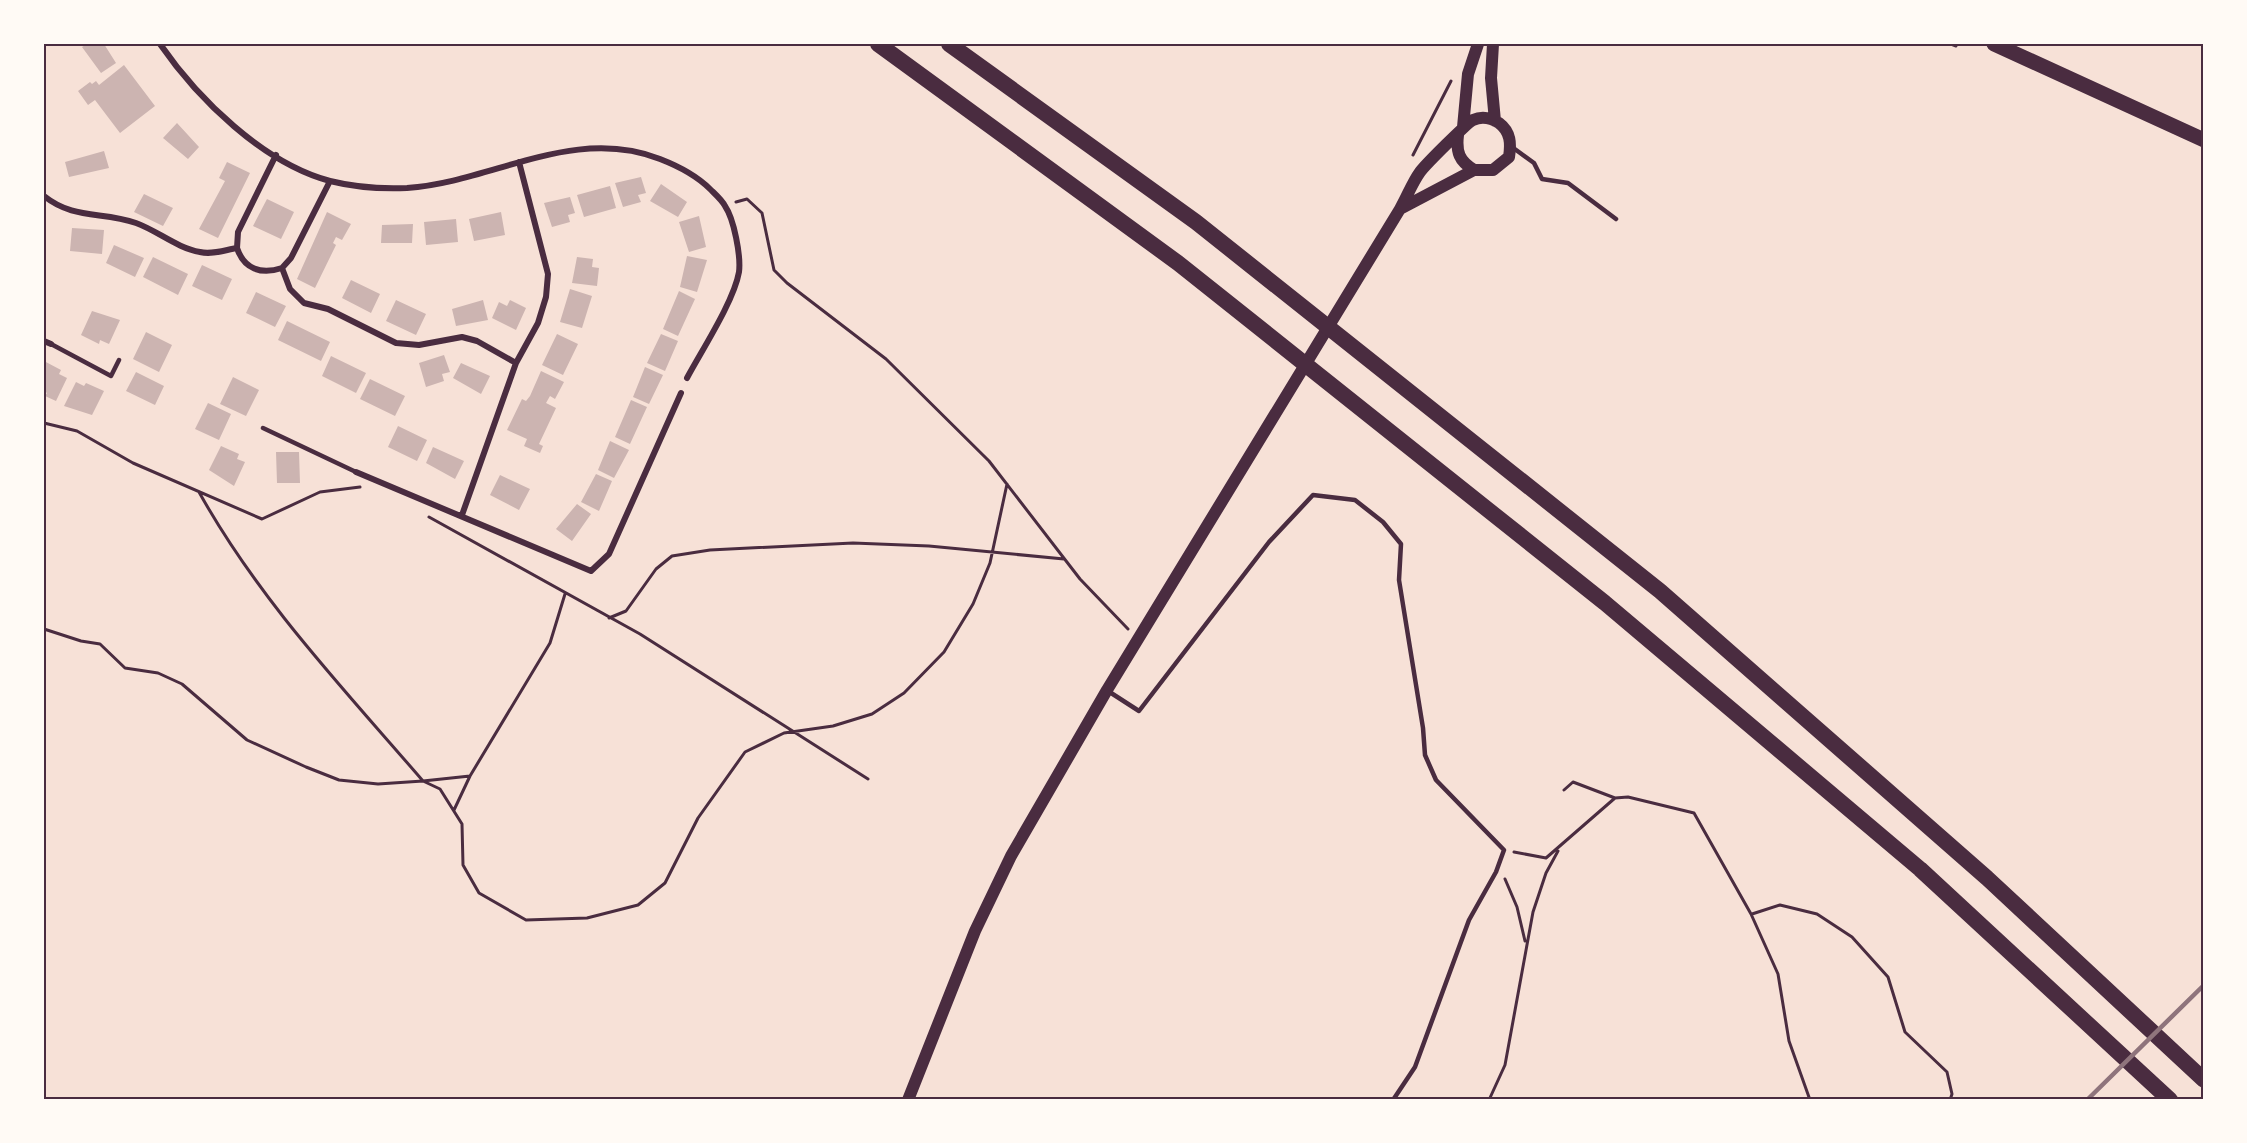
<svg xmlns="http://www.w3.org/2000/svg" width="2247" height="1143" viewBox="0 0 2247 1143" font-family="'DejaVu Sans',sans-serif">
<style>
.building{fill:#ccb4b1}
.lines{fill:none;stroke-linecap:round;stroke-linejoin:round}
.path{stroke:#4a2c40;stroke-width:3}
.service{stroke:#4a2c40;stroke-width:4.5}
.minor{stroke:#4a2c40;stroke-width:6}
.secondary{stroke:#4a2c40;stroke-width:12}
.primary{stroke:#4a2c40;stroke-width:15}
.trunk{stroke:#4a2c40;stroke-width:16}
.rail{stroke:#8f747c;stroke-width:4.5}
.neatline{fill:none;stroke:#4a2c40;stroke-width:2}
</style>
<rect width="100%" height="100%" fill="#f7e1d7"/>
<path class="building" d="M87 44H104L116 63 101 73 82 47Z
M124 65 155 106 120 133 95 100 88 105 78 91 90 82 92 84 96 81 99 85Z
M177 123 199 147 188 159 163 138Z
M104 151 109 168 69 177 65 162Z
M227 162 250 173 218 238 199 229 225 181 219 178Z
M641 177 646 193 638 195 641 202 623 207 615 183Z
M661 184 687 202 678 217 650 201Z
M610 186 616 208 584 217 577 195Z
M144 194 173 208 163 226 134 212Z
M570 197 575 213 568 215 570 222 552 227 544 203Z
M267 199 294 212 281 239 253 226Z
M327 212 351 224 342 240 336 237 333 243 336 245 315 288 297 279Z
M501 212 505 235 474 241 469 219Z
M699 216 706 247 689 252 679 222Z
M456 219 458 242 426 245 424 222Z
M413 224 412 243H381L382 225Z
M72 228 104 230 102 254 70 251Z
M114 245 144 258 135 277 106 263Z
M687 256 707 260 697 292 680 287Z
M153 257 188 274 178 295 143 277Z
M577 257 593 259 592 267 599 268 597 286 572 283Z
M202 265 232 279 222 300 192 286Z
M351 280 380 294 371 313 342 298Z
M570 289 592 296 582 328 560 322Z
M679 291 695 299 678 336 663 329Z
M256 292 286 306 275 327 246 313Z
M396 300 426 314 416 335 386 321Z
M483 300 488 320 456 326 452 309Z
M510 300 526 308 516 330 492 318 499 302 507 306Z
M92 311 120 320 109 344 100 340 99 344 81 335Z
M287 321 330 342 321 361 278 340Z
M146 332 172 345 159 372 133 359Z
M557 334 578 344 563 375 542 365Z
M661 334 678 341 665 371 647 363Z
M444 355 450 372 442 374 444 381 426 387 419 363Z
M331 356 366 373 356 393 322 376Z
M44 361 61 370 59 374 67 378 56 401 45 396 47 393 44 391Z
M461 363 490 376 481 394 453 378Z
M645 367 663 375 649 404 633 397Z
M541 371 564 382 555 399 550 396 546 403 556 408 539 444 543 446 540 453 524 446 527 439 507 430 522 399 526 401 530 396Z
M136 372 164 386 155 405 126 391Z
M233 377 259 390 246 416 220 404Z
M370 379 405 396 395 416 360 399Z
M76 382 84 386 86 383 104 391 92 415 64 406Z
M631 400 647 407 630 444 615 437Z
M208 403 231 414 219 440 195 429Z
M398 426 427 440 417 461 388 447Z
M610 441 629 450 614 478 598 470Z
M221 446 239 454 237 459 245 462 234 486 209 470Z
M433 447 464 461 455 479 426 463Z
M276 452H299L300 483H277Z
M596 474 612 481 599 511 581 502Z
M500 475 530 489 519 510 490 495Z
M577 504 591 514 572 541 556 529Z"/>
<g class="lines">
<path class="path" d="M1951 44 1956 46
M1413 155 1451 81
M736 202 747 199 762 213 774 270 787 283 886 359 989 461 1080 579 1128 629
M44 423 77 431 133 463 262 519 320 492 360 487
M199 492C259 600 343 688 423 781L470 776
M429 517 640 634 868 779
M609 618 626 611 656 569 672 556 710 550 853 543 929 546 1064 559
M44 629 81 641 100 644 125 668 158 673 182 684 247 740 306 767 339 780 378 784 423 781 440 789 462 824 463 865 479 893 526 920 587 918 638 905 665 883 698 818 745 752 784 733 833 726 872 714 904 693 944 652 973 604 990 563 1007 484
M1564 790 1573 782 1615 798
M454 810 470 776 550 643 565 594
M1514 852 1546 858 1615 798 1628 797 1694 813 1751 914 1778 974 1789 1041 1810 1100
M1505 879 1517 907 1525 941
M1752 914 1780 905 1817 914 1852 937 1888 977 1905 1032 1947 1072 1952 1094 1950 1100
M1489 1100 1505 1065 1533 912 1546 873 1558 851"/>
<path class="service" d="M1512 147 1534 163 1542 179 1568 183 1616 219
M51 344 111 376 119 360
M263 428 356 472
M1108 691 1139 711 1269 542 1313 495 1355 500 1383 522 1401 544 1399 580 1423 728 1425 755 1436 780 1504 850 1496 872 1469 920 1415 1067 1393 1100"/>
<path class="minor" d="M160 44C198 99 263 163 330 181 354 187 383 189 407 188 493 182 573 125 660 159 678 166 696 175 710 189 715 194 722 200 725 206 734 219 741 256 739 272 734 301 702 350 687 378
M44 196C74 220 102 211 136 223 158 231 177 248 200 252 212 255 225 250 237 248 244 269 261 275 282 268L290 289 304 303 328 309 396 343 419 345 462 337 477 341 516 363
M237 248 238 232 276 155
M282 268 291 258 330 181
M44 341 51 344
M356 472 591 571 609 554 681 393
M462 515 516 363 538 323 546 297 548 274 519 162"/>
<path class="secondary" d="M1493 44 1491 78 1495 121
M1463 127 1468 74 1478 44
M1400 209 1474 170
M908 1100 975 931 1011 856 1107 690 1400 209C1407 197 1412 183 1420 172 1425 165 1467 123 1473 120 1482 116 1491 118 1499 123 1511 132 1511 144 1509 157L1493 170H1474C1459 161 1456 152 1458 135"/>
<path class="primary" d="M1994 44 2204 140"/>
<path class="trunk" d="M878 44 1178 263 1605 603 1920 869 2170 1100
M949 44 1196 222 1660 591 1987 878 2204 1080"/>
<path class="rail" d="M2087 1100 2204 985"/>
</g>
<rect width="2247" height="1143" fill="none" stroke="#fffaf5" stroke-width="90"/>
<rect x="45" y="45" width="2157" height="1053" class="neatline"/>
</svg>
